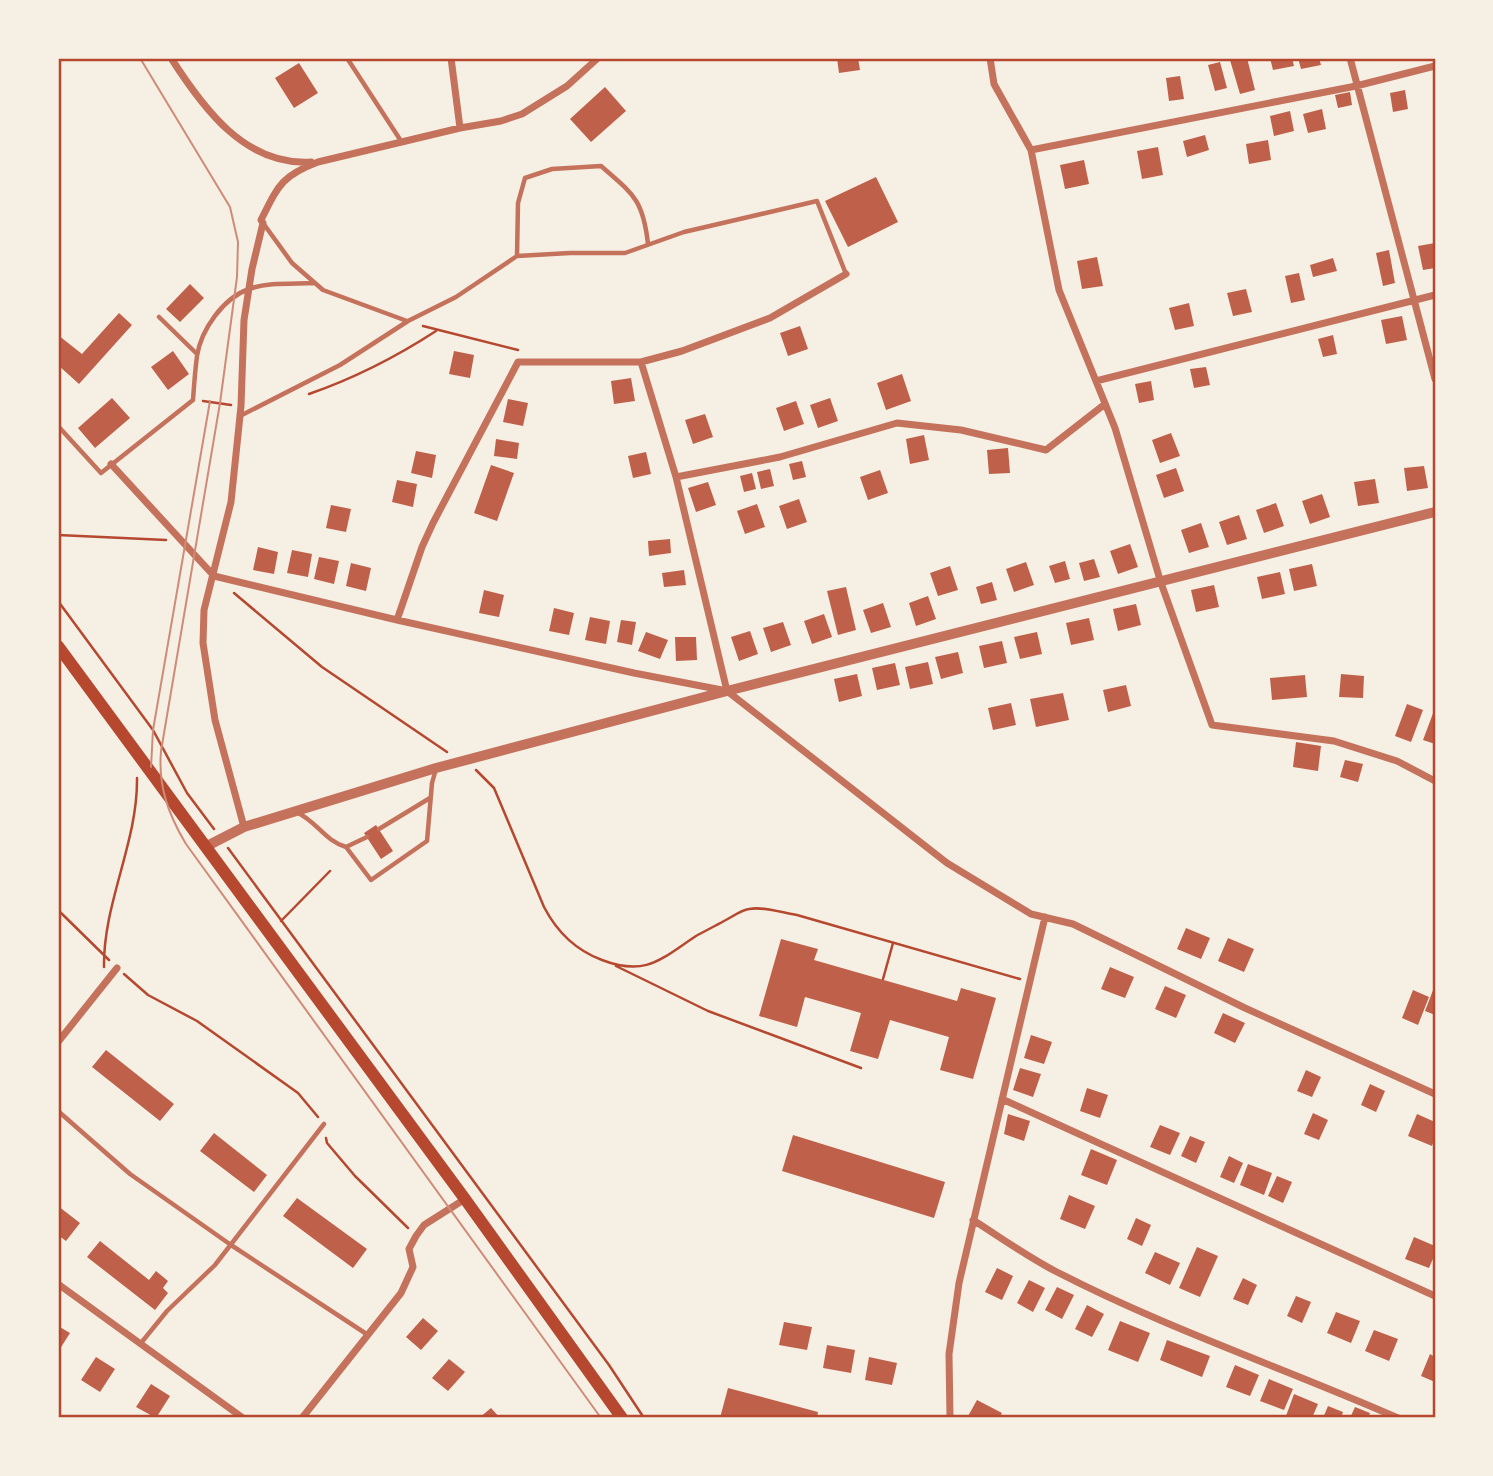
<svg xmlns="http://www.w3.org/2000/svg" width="1493" height="1476" viewBox="0 0 1493 1476" font-family="Overpass,sans-serif">
<style>
.building{fill:#bf614a}
.lines{fill:none;stroke-linecap:round;stroke-linejoin:round}
.path{stroke:#b5482f;stroke-width:2.5}
.service{stroke:#c5725c;stroke-width:4.5}
.minor{stroke:#c5725c;stroke-width:7}
.tertiary{stroke:#c5725c;stroke-width:10}
.secondary{stroke:#b5482f;stroke-width:12}
.tram{stroke:#cf8b77;stroke-width:2}
.neatline{fill:none;stroke:#b5482f;stroke-width:2.5}
</style>
<rect width="100%" height="100%" fill="#f6efe4"/>
<path class="building" d="M837 58H858L860 70 839 73Z
M1238 58H1247L1255 90 1240 94 1230 60Z
M1270 58H1292L1294 66 1273 70Z
M1298 58H1319L1321 65 1301 69Z
M1220 62 1227 88 1215 91 1208 65Z
M299 63 318 93 294 108 275 78Z
M1180 76 1184 99 1169 101 1166 78Z
M605 87 626 111 591 142 570 119Z
M1405 90 1408 109 1393 112 1390 93Z
M1350 92 1352 105 1338 108 1335 95Z
M1322 109 1326 129 1308 133 1303 114Z
M1290 111 1294 131 1274 136 1270 116Z
M1205 135 1209 150 1187 157 1183 141Z
M1268 140 1271 160 1249 164 1246 144Z
M1158 147 1163 175 1142 179 1137 151Z
M1084 160 1089 184 1065 189 1060 165Z
M876 177 898 222 848 247 825 201Z
M1435 243V268L1423 270 1418 246Z
M1389 250 1395 283 1383 286 1376 253Z
M1097 257 1103 286 1082 289 1077 261Z
M1333 258 1337 271 1313 277 1310 265Z
M1299 273 1305 300 1291 303 1285 276Z
M190 284 204 298 180 322 166 309Z
M1246 289 1252 312 1233 316 1227 293Z
M1189 303 1194 326 1175 330 1169 308Z
M119 313 132 325 79 384 58 365V335L82 354Z
M1402 316 1407 340 1386 344 1381 320Z
M800 326 808 349 788 356 780 333Z
M1333 335 1337 354 1323 357 1318 339Z
M173 351 189 374 168 390 151 367Z
M454 351 474 355 470 378 449 374Z
M1206 367 1210 385 1194 388 1190 369Z
M902 374 911 401 886 410 877 383Z
M631 378 635 401 614 404 611 381Z
M1151 381 1154 400 1139 403 1135 384Z
M112 398 130 418 95 448 78 428Z
M830 398 838 421 818 428 810 405Z
M508 399 528 403 523 426 503 422Z
M796 401 804 424 784 431 776 408Z
M705 414 713 437 693 444 685 420Z
M1171 433 1180 456 1160 463 1152 440Z
M924 435 929 460 910 464 906 439Z
M496 439 519 443 517 459 494 456Z
M1008 448 1010 473 989 474 987 450Z
M416 451 436 455 432 478 411 473Z
M646 452 651 474 633 478 628 456Z
M802 461 806 477 793 480 789 464Z
M491 465 514 473 497 521 474 513Z
M1424 466 1428 488 1407 491 1404 468Z
M1176 468 1184 491 1164 498 1156 475Z
M770 469 774 486 761 489 757 472Z
M880 470 888 493 868 500 860 477Z
M752 473 756 489 744 492 740 476Z
M1375 479 1379 503 1358 506 1354 482Z
M397 480 417 484 413 507 392 502Z
M708 482 716 505 696 512 688 488Z
M1322 494 1330 517 1310 524 1302 501Z
M799 499 807 522 787 529 779 506Z
M1276 503 1284 526 1264 533 1256 510Z
M757 504 765 527 745 534 737 511Z
M331 505 351 509 346 532 326 528Z
M1239 515 1247 539 1227 545 1219 522Z
M1201 523 1209 547 1189 553 1181 530Z
M670 539 671 553 649 556 648 541Z
M1130 544 1138 567 1118 574 1110 551Z
M258 547 278 552 274 574 253 570Z
M292 550 312 554 308 577 287 573Z
M319 557 339 561 334 584 314 579Z
M1094 559 1100 577 1084 581 1079 563Z
M1065 561 1070 579 1055 583 1049 566Z
M1026 562 1034 585 1014 592 1006 569Z
M351 563 371 568 366 591 346 586Z
M1312 564 1317 586 1294 591 1289 569Z
M950 566 958 590 938 596 930 573Z
M684 570 686 585 664 587 662 573Z
M1280 572 1285 594 1262 599 1257 577Z
M992 582 997 600 981 604 976 587Z
M1214 585 1219 607 1196 612 1191 590Z
M846 587 856 630 838 635 827 591Z
M484 590 504 595 499 617 479 613Z
M928 596 936 619 916 626 909 603Z
M883 603 891 627 871 633 863 610Z
M1136 604 1141 625 1118 631 1113 609Z
M554 608 574 613 569 635 549 631Z
M824 614 832 637 812 644 804 621Z
M590 617 610 621 606 644 585 640Z
M1089 618 1094 640 1071 645 1066 623Z
M621 620 636 622 632 645 617 642Z
M783 622 791 645 771 652 763 628Z
M750 631 758 654 739 661 731 637Z
M646 632 668 640 660 659 638 651Z
M1037 632 1042 654 1020 659 1014 637Z
M675 637H696L697 660 676 661Z
M1002 641 1007 663 984 668 979 646Z
M958 652 963 673 941 679 935 657Z
M928 662 933 684 910 689 905 667Z
M895 663 900 685 877 690 872 668Z
M857 674 862 696 839 702 834 679Z
M1341 674 1364 676 1363 698 1339 697Z
M1305 675 1307 697 1272 700 1270 678Z
M1126 685 1131 706 1108 712 1103 690Z
M1063 693 1069 720 1036 727 1030 699Z
M1011 703 1016 725 993 730 988 708Z
M1407 704 1423 710 1411 742 1395 736Z
M1435 708V744L1423 740Z
M1296 742 1321 746 1318 771 1293 767Z
M1345 760 1363 764 1358 782 1340 777Z
M376 825 393 851 381 859 364 833Z
M1186 928 1210 938 1201 959 1177 949Z
M1228 938 1254 949 1244 972 1218 961Z
M781 939 818 949 814 960 957 1001 961 988 996 998 973 1079 940 1070 949 1037 890 1020 878 1059 850 1051 861 1013 805 997 797 1027 759 1016Z
M1110 967 1134 977 1125 998 1101 989Z
M1435 985V1015L1425 1011Z
M1165 986 1186 995 1176 1018 1155 1009Z
M1413 990 1429 997 1418 1025 1402 1018Z
M1223 1013 1245 1023 1235 1043 1214 1033Z
M1031 1035 1052 1042 1044 1064 1024 1058Z
M106 1050 174 1104 160 1121 92 1067Z
M1020 1068 1041 1074 1033 1097 1013 1090Z
M1306 1070 1321 1077 1312 1097 1297 1091Z
M1370 1084 1385 1091 1376 1112 1361 1105Z
M1087 1088 1108 1095 1100 1118 1080 1111Z
M1313 1113 1328 1120 1319 1140 1304 1134Z
M1008 1114 1030 1121 1024 1141 1004 1134Z
M1417 1114 1435 1122V1137L1432 1146 1408 1136Z
M1160 1125 1180 1133 1170 1155 1150 1147Z
M214 1133 267 1175 254 1192 200 1151Z
M793 1135 945 1182 934 1218 782 1171Z
M1190 1136 1205 1142 1196 1163 1181 1156Z
M1091 1149 1117 1160 1107 1185 1081 1175Z
M1229 1156 1243 1163 1234 1183 1220 1177Z
M1248 1164 1272 1173 1264 1195 1240 1185Z
M1277 1176 1292 1182 1283 1203 1268 1196Z
M1069 1195 1095 1206 1085 1229 1060 1219Z
M297 1198 367 1249 353 1268 283 1216Z
M58 1206 80 1223 66 1241 58 1235Z
M1136 1218 1151 1225 1142 1246 1127 1239Z
M1414 1237 1435 1246V1254L1429 1268 1405 1259Z
M100 1241 149 1280 156 1271 168 1281 163 1288 168 1293 155 1310 87 1257Z
M1197 1247 1218 1256 1200 1297 1179 1288Z
M1155 1252 1180 1263 1170 1285 1145 1273Z
M997 1268 1013 1276 1002 1300 985 1292Z
M1243 1278 1257 1285 1248 1305 1233 1299Z
M1029 1280 1045 1288 1033 1312 1017 1303Z
M1057 1287 1074 1295 1062 1319 1045 1310Z
M1296 1296 1311 1302 1302 1323 1287 1316Z
M1087 1305 1104 1314 1092 1337 1075 1329Z
M1336 1312 1360 1321 1351 1343 1327 1333Z
M423 1318 438 1331 421 1350 406 1337Z
M1120 1321 1150 1333 1138 1362 1108 1350Z
M784 1322 812 1327 807 1350 779 1345Z
M58 1326 70 1333 58 1352Z
M1374 1330 1398 1339 1389 1361 1365 1351Z
M1167 1340 1210 1356 1202 1377 1160 1360Z
M827 1345 855 1350 851 1373 823 1368Z
M1430 1354 1435 1357V1382L1421 1376Z
M96 1357 115 1369 100 1392 81 1380Z
M869 1357 897 1363 892 1385 865 1380Z
M449 1359 465 1372 448 1391 432 1378Z
M1235 1365 1259 1375 1250 1396 1226 1387Z
M1269 1379 1293 1389 1284 1410 1260 1401Z
M151 1384 170 1396 156 1418 136 1407Z
M728 1388 818 1412 817 1418H720Z
M1294 1394 1318 1404 1312 1418H1292L1286 1416Z
M977 1400 1002 1413 999 1418H967Z
M1328 1406 1343 1412 1341 1418H1323Z
M1355 1407 1370 1413 1368 1418H1350Z
M491 1408 500 1418H479Z"/>
<g class="lines">
<path class="path" d="M423 326 518 350
M309 394C355 378 396 357 436 331
M203 401 231 405
M58 535 166 540
M234 593 322 667 447 752
M58 601 153 730 187 793 214 829
M476 770 494 788 544 907C557 932 575 950 602 960 646 977 661 959 696 936 705 931 715 926 724 921 732 917 741 910 749 909 764 906 783 913 797 915L1020 979
M228 848 609 1365 644 1418
M58 910 109 960
M281 921 330 871
M616 966 708 1011 861 1068
M104 967C103 903 138 842 137 778
M124 974 148 995 197 1021 298 1093 318 1117
M883 979 893 943
M326 1138 327 1143 355 1176 408 1228"/>
<path class="service" d="M347 58 401 141
M263 223 292 263 323 290 407 321
M517 256 518 203 525 178 552 169 601 166C633 194 643 199 648 244
M159 317 197 354
M240 416 340 365 408 321 456 297 517 256 570 253H625L684 232 817 201 846 274
M58 426 101 473 193 400C194 386 195 371 197 356 201 330 223 298 249 289 268 282 293 284 314 283
M298 813C317 822 325 841 346 847L367 837
M379 829 430 798
M346 847 371 880 427 841 432 783 436 769
M58 1111 130 1174 231 1245 368 1335
M141 1343 167 1311 215 1265 324 1124"/>
<path class="minor" d="M171 58C203 108 245 166 311 162
M451 58 460 128
M990 58 994 84 1031 150 1059 290 1115 428 1161 583 1212 725 1334 741 1397 761 1435 781
M1350 58 1435 379
M1031 150 1356 86 1435 66
M641 362 676 477 727 691 947 863 1031 914 1073 924 1245 1008 1435 1094
M1096 381 1435 295
M111 464 214 576 397 620 634 673 722 690
M676 477 780 457 897 423 961 430 1046 450 1105 404
M397 620 422 547 433 523 518 362H641L682 351 770 318 846 274
M244 827 215 720 203 643 204 610 231 502 241 406 244 320 252 269 263 223 261 220C278 186 281 176 318 162L460 128 501 121 522 114 567 86 598 58
M58 1042 117 968
M1002 1099 1435 1296
M973 1220C1000 1237 1026 1256 1055 1271 1165 1328 1284 1368 1398 1418
M58 1284 243 1418
M302 1418 401 1293 413 1267 409 1249 416 1236 424 1225 465 1199
M950 1418 949 1354 959 1283 1045 917"/>
<path class="tertiary" d="M207 846 244 827 436 768 727 691 1435 512"/>
<path class="secondary" d="M58 646 465 1199 622 1418"/>
<path class="tram" d="M140 58 230 207 238 242 237 277 220 403 161 751C158 786 168 814 186 844L601 1418
M151 767 153 730 210 401"/>
</g>
<rect width="1493" height="1476" fill="none" stroke="#f6efe4" stroke-width="119"/>
<rect x="60" y="60" width="1374" height="1356" class="neatline"/>
</svg>
